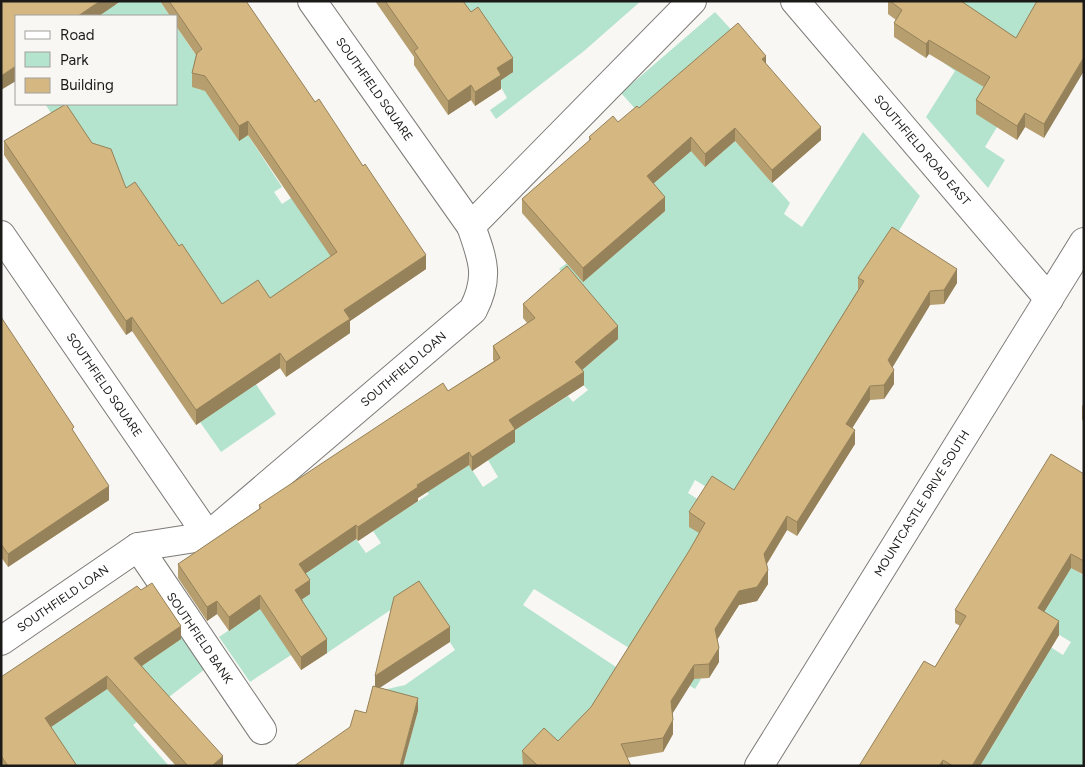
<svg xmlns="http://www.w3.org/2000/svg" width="1085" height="767" viewBox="0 0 1085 767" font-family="Figtree,sans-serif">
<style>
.green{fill:#b4e4cd}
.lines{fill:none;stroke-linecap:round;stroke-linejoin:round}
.minor-casing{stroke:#7d7b78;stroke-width:30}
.tertiary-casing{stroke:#7d7b78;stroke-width:30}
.minor{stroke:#fff;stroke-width:28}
.tertiary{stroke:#fff;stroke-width:28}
.wall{fill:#b79e6f}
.shaded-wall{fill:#95815a}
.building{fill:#d5b881;stroke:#95815a}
.labels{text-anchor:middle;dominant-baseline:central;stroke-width:4;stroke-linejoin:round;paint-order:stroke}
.street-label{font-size:12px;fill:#1b1a19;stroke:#f9f7f4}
</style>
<rect width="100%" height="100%" fill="#f9f7f4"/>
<path class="green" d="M109 1H114L116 5 121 1H160L170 16H87Z
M453 1H641L584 51 496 119 490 110 507 98Z
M929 1H1045L997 127 985 147 1005 160 988 188 926 117 955 71 944 63 971 22Z
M715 12 738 37 705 167 735 141 790 203 784 214 802 227 863 132 920 196 734 504 695 480 688 493 704 503 706 538 641 641 701 679 695 689 534 589 523 605 622 671 586 729 523 766H403L418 711 374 692 405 685 455 650 417 592 327 653 317 638 250 682 219 637 286 591 295 604 310 594 299 578 356 539 366 553 381 543 373 531 429 494 427 492 469 465 483 487 498 477 485 455 509 434 568 396 573 402 588 390 575 376 618 339 559 269 571 260 635 230 639 233 665 211 647 189 666 143 621 93Z
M176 26 195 54 197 53 198 89 209 91 239 140 248 135 282 187 274 192 282 204 291 198 368 297 227 341 276 414 221 452 200 422 250 388 127 198 58 123 45 104H176Z
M1071 567 1084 576V766H981L958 752 1009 718 1033 679 1030 634 1063 655 1071 642 1038 622Z
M183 637 205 669 133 725 169 766H68L45 731Z"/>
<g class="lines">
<g class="minor-casing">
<g id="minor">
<path id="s1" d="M312 1 471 226"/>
<path id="s2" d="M795 1 1049 299"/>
<path id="s3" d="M1 235 208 536"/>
<path id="s4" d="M138 547 262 730"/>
<path id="s5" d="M1 641 138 547 208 536 473 310C490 277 483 260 471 226L692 1"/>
</g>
</g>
<g class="tertiary-casing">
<g id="tertiary">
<path id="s6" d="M759 766 1084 242"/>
</g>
</g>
<use href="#minor" class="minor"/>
<use href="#tertiary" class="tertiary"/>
</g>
<path class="wall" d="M160 1H246L426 269 350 321V333L286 377 280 368 196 425 132 331 126 335 4 155V141L92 143 126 188 179 246 222 304 270 298 331 257 248 135 239 141 205 91 192 87V73L196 55 176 26V16H170Z
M375 1H463L513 72 501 80V89L475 106 471 100 448 115 414 65V57Z
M887 1H961L1016 38 1084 1 1044 138 1025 127 1017 140 976 114V100L984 87 929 54 926 58 894 37V23L896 20 888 14V2Z
M766 64 821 140 772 183 735 141 705 167 691 151 654 183 665 211 583 282 522 213V199L589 141V137L618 122 639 108Z
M858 278 957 283 944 304 930 305 892 367 894 384 884 399 870 400 852 428 855 444 797 536 787 530 767 564 768 584 757 601 739 605 717 640 719 662 709 678 694 679 672 713 673 734 663 752 627 758 631 766H523L522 751 558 741 591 707 689 551 699 533 689 527V512L734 490 858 290Z
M523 304 618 339 582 370 584 385 515 430V442L472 471 469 465 418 498V501L358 541 356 539 306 573 310 594 302 599 327 653 301 670 260 609 229 631 217 614 207 621 178 578V564L259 509V505L448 391 494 361 493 360V346L527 323 523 318Z
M1 317 74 433 109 500 8 567 1 557Z
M1084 403V421L1082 420V406Z
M1084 474V575L1071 568 1044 612 1059 635 980 766H859L935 667 960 626 955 623V610Z
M141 590 181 639 142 666 223 766H176L107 689 51 727 77 766H1V677Z"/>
<path class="shaded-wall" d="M100 1H121L99 16H78Z
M929 40V54L926 58V44Z
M766 56V69L762 59Z
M1084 57V71L1044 138V124Z
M513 58V72L501 80V89L475 106V92L497 68Z
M16 66V81L1 90V76Z
M471 85V100L448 115V101Z
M1025 113V127L1017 140V126Z
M248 121V135L239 141V126Z
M821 127V140L772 183V170Z
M735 128V141L705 167V154Z
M691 137V151L647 189V176Z
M665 197V211L583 282V268Z
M426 255V269L350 321V333L286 377V362L344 310Z
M957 269V283L944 304V290Z
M930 291V305L888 375V360Z
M132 317V331L126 335V321Z
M618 326V339L575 376V362Z
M280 353V368L196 425V410Z
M894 370V384L884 399V385Z
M584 372V385L515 430V442L472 471V457L509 420Z
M870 386V400L846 438V424Z
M855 430V444L797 536V522Z
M469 452V465L418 498V501L358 541V527L417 485Z
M109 486V500L8 567V554Z
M787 516V530L764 568V554Z
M356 525V539L299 578V564Z
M1071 554V568L1038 622V608Z
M768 570V584L757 601 739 605 715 643V629L739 591Z
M310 580V594L295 604V590Z
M260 595V609L229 631V617Z
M217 601V614L207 621V607Z
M1059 621V635L980 766H972Z
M181 626V639L134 671V658Z
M450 627V642L375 691V676Z
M327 639V653L301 670V657Z
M719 648V662L709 678V664Z
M694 665V679L671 716V701Z
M107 676V689L45 731V718Z
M418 698V711L403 766H400Z
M673 720V734L663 752V738Z
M223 756V766H212Z
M943 760V766H939Z"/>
<path class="building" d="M1 1H100L78 16H16V66L1 76Z
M169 1H246L315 102 319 99 363 166 365 164 426 255 344 310 350 319 336 328 286 362 280 353 196 410 132 317 126 321 4 141 66 104 92 143 111 149 126 188 135 182 179 246 182 244 222 304 258 280 270 298 337 252 248 121 239 126 205 76 192 73 197 53 202 49Z
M385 1H463L471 12 478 7 513 58 497 68 501 75 475 92 471 85 448 101 414 51 418 48Z
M890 1H961L1016 38 1037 1H1084V57L1044 124 1025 113 1017 126 976 100 990 77 929 40 926 44 894 23 902 10Z
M738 23 766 56 762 59 821 127 772 170 735 128 705 154 691 137 647 176 665 197 583 268 522 199 591 139 589 137 613 116 618 122 637 106 639 108Z
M892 227 957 269 944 290 930 291 888 360 894 370 884 385 870 386 846 424 855 430 797 522 787 516 764 554 768 570 757 587 739 591 715 629 719 648 709 664 694 665 671 701 673 720 663 738 621 744 631 766H536L537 765 522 751 544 728 558 741 591 707 689 551 705 523 689 512 712 476 734 490 864 281 858 278Z
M567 266 618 326 575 362 584 372 509 420 515 429 472 457 469 452 417 485 418 487 358 527 356 525 299 564 310 580 295 590 327 639 301 657 260 595 229 617 217 601 207 607 178 564 261 508 259 505 443 383 448 391 500 358 493 346 535 318 523 304Z
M1 317 74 427 72 429 109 486 8 554 1 544Z
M1051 454 1084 474V561L1071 554 1038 608 1059 621 972 766H953L943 760 939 766H859L924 661 935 667 966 616 955 610Z
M419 581 450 627 375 676 394 597Z
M152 583 181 626 134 658 223 756 212 766H188L107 676 45 718 77 766H8L1 756V677L137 586 141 590Z
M373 686 418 698 400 766H294L350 727 355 710 366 713Z"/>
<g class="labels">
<g class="street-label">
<text stroke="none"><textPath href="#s1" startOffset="108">SOUTHFIELD SQUARE</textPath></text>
<text stroke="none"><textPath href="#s2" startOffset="196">SOUTHFIELD ROAD EAST</textPath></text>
<text stroke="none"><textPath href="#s5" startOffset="494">SOUTHFIELD LOAN</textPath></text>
<text stroke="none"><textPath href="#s3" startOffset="182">SOUTHFIELD SQUARE</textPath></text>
<text stroke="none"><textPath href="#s6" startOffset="309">MOUNTCASTLE DRIVE SOUTH</textPath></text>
<text stroke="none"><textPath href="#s5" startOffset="75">SOUTHFIELD LOAN</textPath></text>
<text stroke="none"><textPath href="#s4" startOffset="110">SOUTHFIELD BANK</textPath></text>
</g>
</g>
<rect width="1085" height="767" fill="none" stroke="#1b1a19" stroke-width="5"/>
<rect x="15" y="15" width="162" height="90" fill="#f9f7f4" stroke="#a09f9c"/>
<rect x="25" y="31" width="25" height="8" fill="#ffffff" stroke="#a09f9c"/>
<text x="60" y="40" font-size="15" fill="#1b1a19">Road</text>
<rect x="25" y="52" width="25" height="15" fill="#b4e4cd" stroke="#a09f9c"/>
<text x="60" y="65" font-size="15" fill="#1b1a19">Park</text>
<rect x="25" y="78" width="25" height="15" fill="#d5b881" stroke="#a09f9c"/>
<text x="60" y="90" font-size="15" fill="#1b1a19">Building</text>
</svg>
